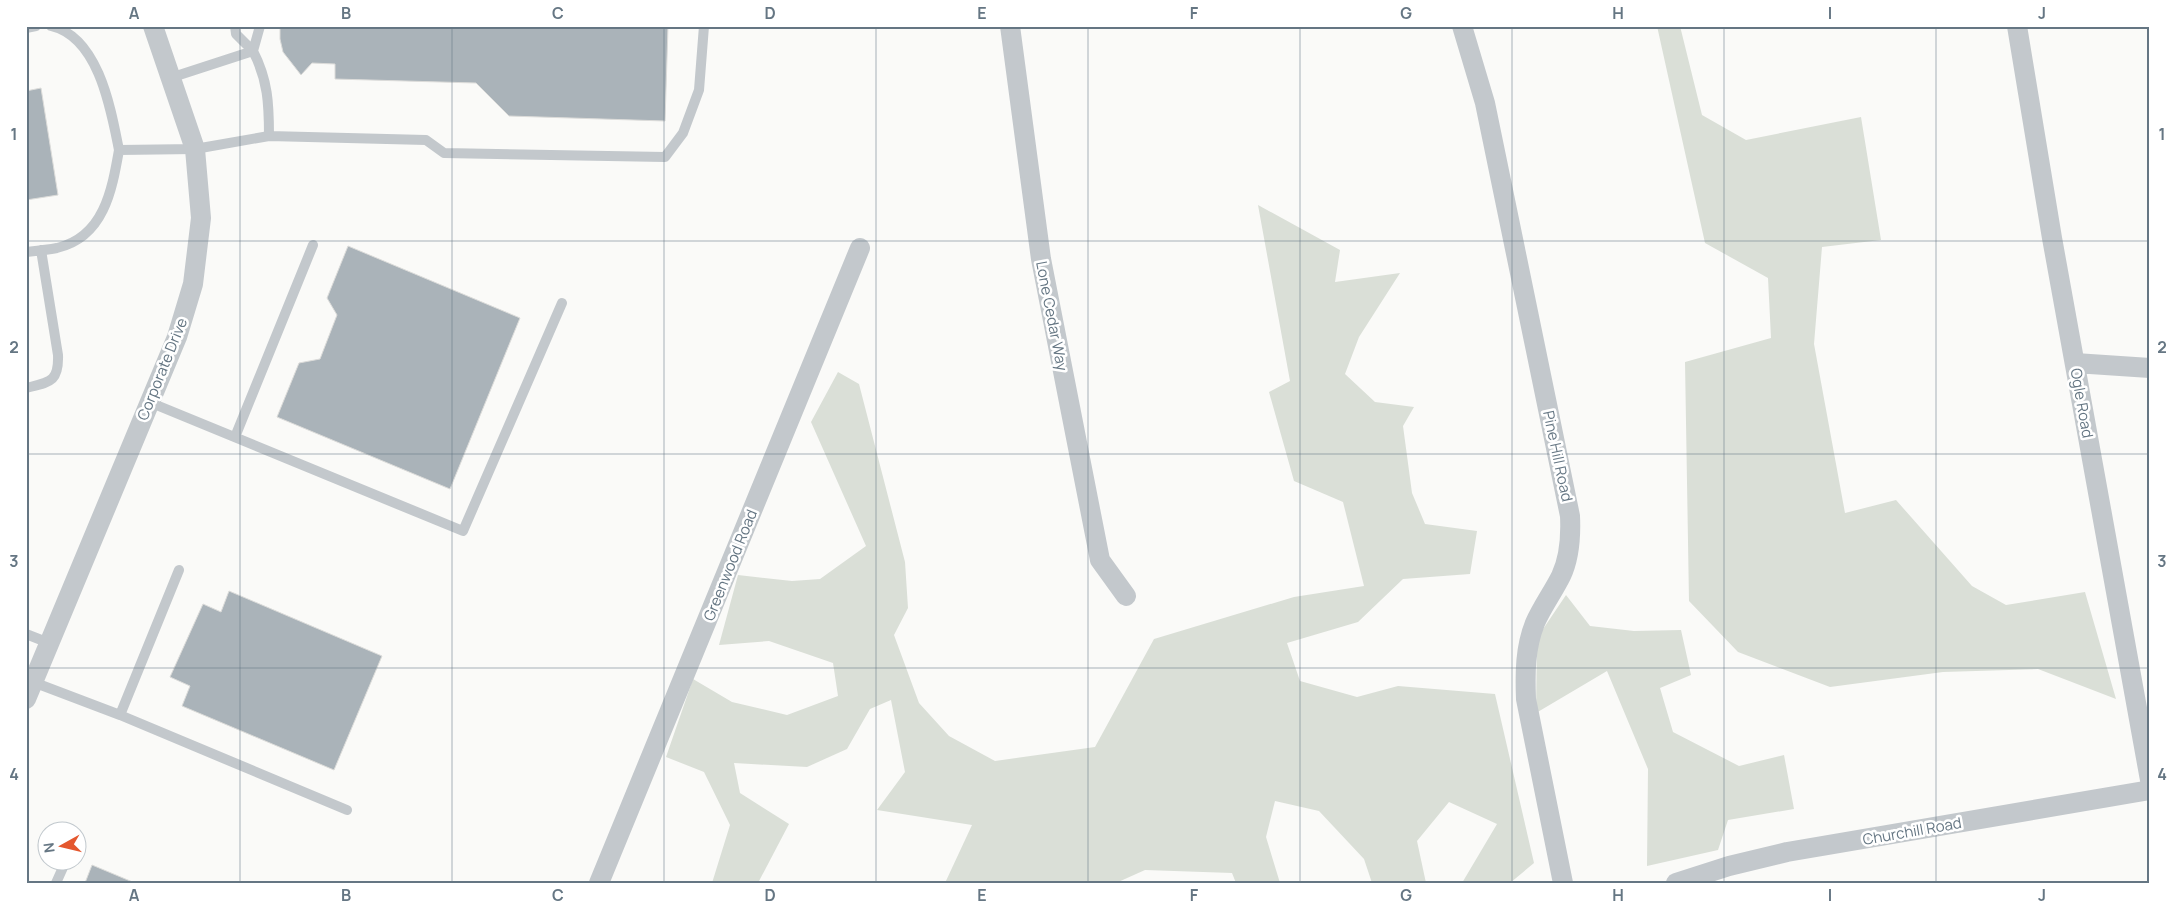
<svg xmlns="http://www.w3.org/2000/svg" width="2176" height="909" viewBox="0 0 2176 909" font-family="Manrope,sans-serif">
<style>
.green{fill:#dadfd7}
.building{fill:#aab3b9;stroke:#dcdcda}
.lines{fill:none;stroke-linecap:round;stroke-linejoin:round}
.lane{stroke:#c3c8cc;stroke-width:10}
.street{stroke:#c3c8cc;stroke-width:20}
.grid{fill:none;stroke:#657683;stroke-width:1;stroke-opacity:0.55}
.labels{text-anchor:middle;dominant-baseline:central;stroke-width:5;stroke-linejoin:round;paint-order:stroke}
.street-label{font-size:15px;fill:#657683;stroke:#fff}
.neatline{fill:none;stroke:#657683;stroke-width:2}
.grid-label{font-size:16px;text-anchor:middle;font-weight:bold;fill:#657683}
</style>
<rect width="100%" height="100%" fill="#fafaf8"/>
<path class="green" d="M1657 26H1680L1702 115 1746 140 1861 117 1881 240 1822 247 1814 344 1845 513 1896 500 1972 586 2006 605 2085 592 2116 699 2038 669 1943 672 1830 687 1738 652 1689 601 1685 362 1771 338 1768 278 1705 243Z
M1258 205 1340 250 1335 282 1400 273 1359 337 1345 374 1375 402 1414 407 1403 426 1412 493 1425 524 1477 531 1470 574 1403 579 1358 622 1287 643 1300 681 1357 697 1398 686 1495 694 1534 863 1510 883H1462L1497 824 1449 802 1417 841 1426 883H1372L1364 859 1319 811 1275 801 1266 837 1280 883H1236L1232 873 1145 870 1116 883H945L972 825 877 810 905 772 891 700 870 709 847 749 807 767 734 763 740 793 789 824 758 883H712L730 825 704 772 666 757 693 679 732 702 787 715 838 696 833 663 769 641 719 645 738 575 792 581 820 579 866 546 811 422 838 372 859 384 905 562 908 608 894 635 919 703 949 736 995 761 1095 747 1154 639 1294 597 1364 586 1343 502 1294 481 1269 392 1290 381Z
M1566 595 1590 626 1634 631 1681 630 1691 675 1660 688 1673 732 1739 766 1784 755 1794 809 1728 820 1718 850 1647 866 1648 769 1607 671 1536 713 1537 638Z"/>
<path class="building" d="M287 26H668L665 121 509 116 476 83 335 79V64L312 63 301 75 283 52 280 39V28H287Z
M41 88 58 195 26 200V91Z
M348 246 520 318 450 489 277 417 299 363 320 359 337 315 327 298Z
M229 591 382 656 334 770 182 706 190 686 170 677 203 604 221 612Z
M92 865 135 883H85Z"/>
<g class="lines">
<path class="lane" d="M51 26C99 37 111 110 119 150
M260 26 253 51C268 80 269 104 269 136
M26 28 36 26
M170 78 253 51 236 34 235 26
M26 252C36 251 47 250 57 248 104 237 112 190 119 150L195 149 269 136 426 140 444 153 665 157 683 133 699 90 704 26
M26 388C50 382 59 382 58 355L41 250
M149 402 463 531 562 303
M235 437 313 245
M26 634 49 643
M33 682 120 715 347 810
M120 715 179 570
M56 883 65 863"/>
<path class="street" d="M1010 26 1041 259 1100 560 1126 596
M1462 26 1485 103 1570 516C1571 537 1570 557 1561 576 1553 592 1542 607 1535 623 1525 648 1525 673 1526 699L1563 883
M2017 26 2052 238 2150 780
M2075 363 2150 368
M26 699 177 337 193 284 201 218 195 149 153 26
M599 883 860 248
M1676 883 1729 866 1787 852 2150 790"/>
</g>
<path class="grid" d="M240 26V883M452 26V883M664 26V883M876 26V883M1088 26V883M1300 26V883M1512 26V883M1724 26V883M1936 26V883M26 241H2150M26 454H2150M26 668H2150"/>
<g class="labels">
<g class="street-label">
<text transform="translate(1052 316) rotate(79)">Lone Cedar Way</text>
<text transform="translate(162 369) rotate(-68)">Corporate Drive</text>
<text transform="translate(2082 403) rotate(80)">Ogle Road</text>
<text transform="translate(1558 456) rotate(78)">Pine Hill Road</text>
<text transform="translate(730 565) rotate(-68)">Greenwood Road</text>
<text transform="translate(1912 831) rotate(-10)">Churchill Road</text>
</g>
</g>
<rect width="2176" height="909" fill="none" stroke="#ffffff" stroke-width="55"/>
<g transform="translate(62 846) rotate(262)"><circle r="24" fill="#ffffff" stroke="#c1c8cd"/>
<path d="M0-4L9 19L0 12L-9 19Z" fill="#e4572e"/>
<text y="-8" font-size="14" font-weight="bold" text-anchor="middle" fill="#657683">N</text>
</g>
<rect x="28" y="28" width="2120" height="854" class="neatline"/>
<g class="grid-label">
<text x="134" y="19">A</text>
<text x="346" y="19">B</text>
<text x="558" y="19">C</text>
<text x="770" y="19">D</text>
<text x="982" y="19">E</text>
<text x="1194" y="19">F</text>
<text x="1406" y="19">G</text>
<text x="1618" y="19">H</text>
<text x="1830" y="19">I</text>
<text x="2042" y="19">J</text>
<text x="14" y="140">1</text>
<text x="2162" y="140">1</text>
<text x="14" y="353">2</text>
<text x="2162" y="353">2</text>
<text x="14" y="567">3</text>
<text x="2162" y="567">3</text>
<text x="14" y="780">4</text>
<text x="2162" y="780">4</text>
<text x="134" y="901">A</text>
<text x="346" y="901">B</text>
<text x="558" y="901">C</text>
<text x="770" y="901">D</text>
<text x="982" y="901">E</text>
<text x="1194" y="901">F</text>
<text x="1406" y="901">G</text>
<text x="1618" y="901">H</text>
<text x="1830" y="901">I</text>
<text x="2042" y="901">J</text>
</g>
</svg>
